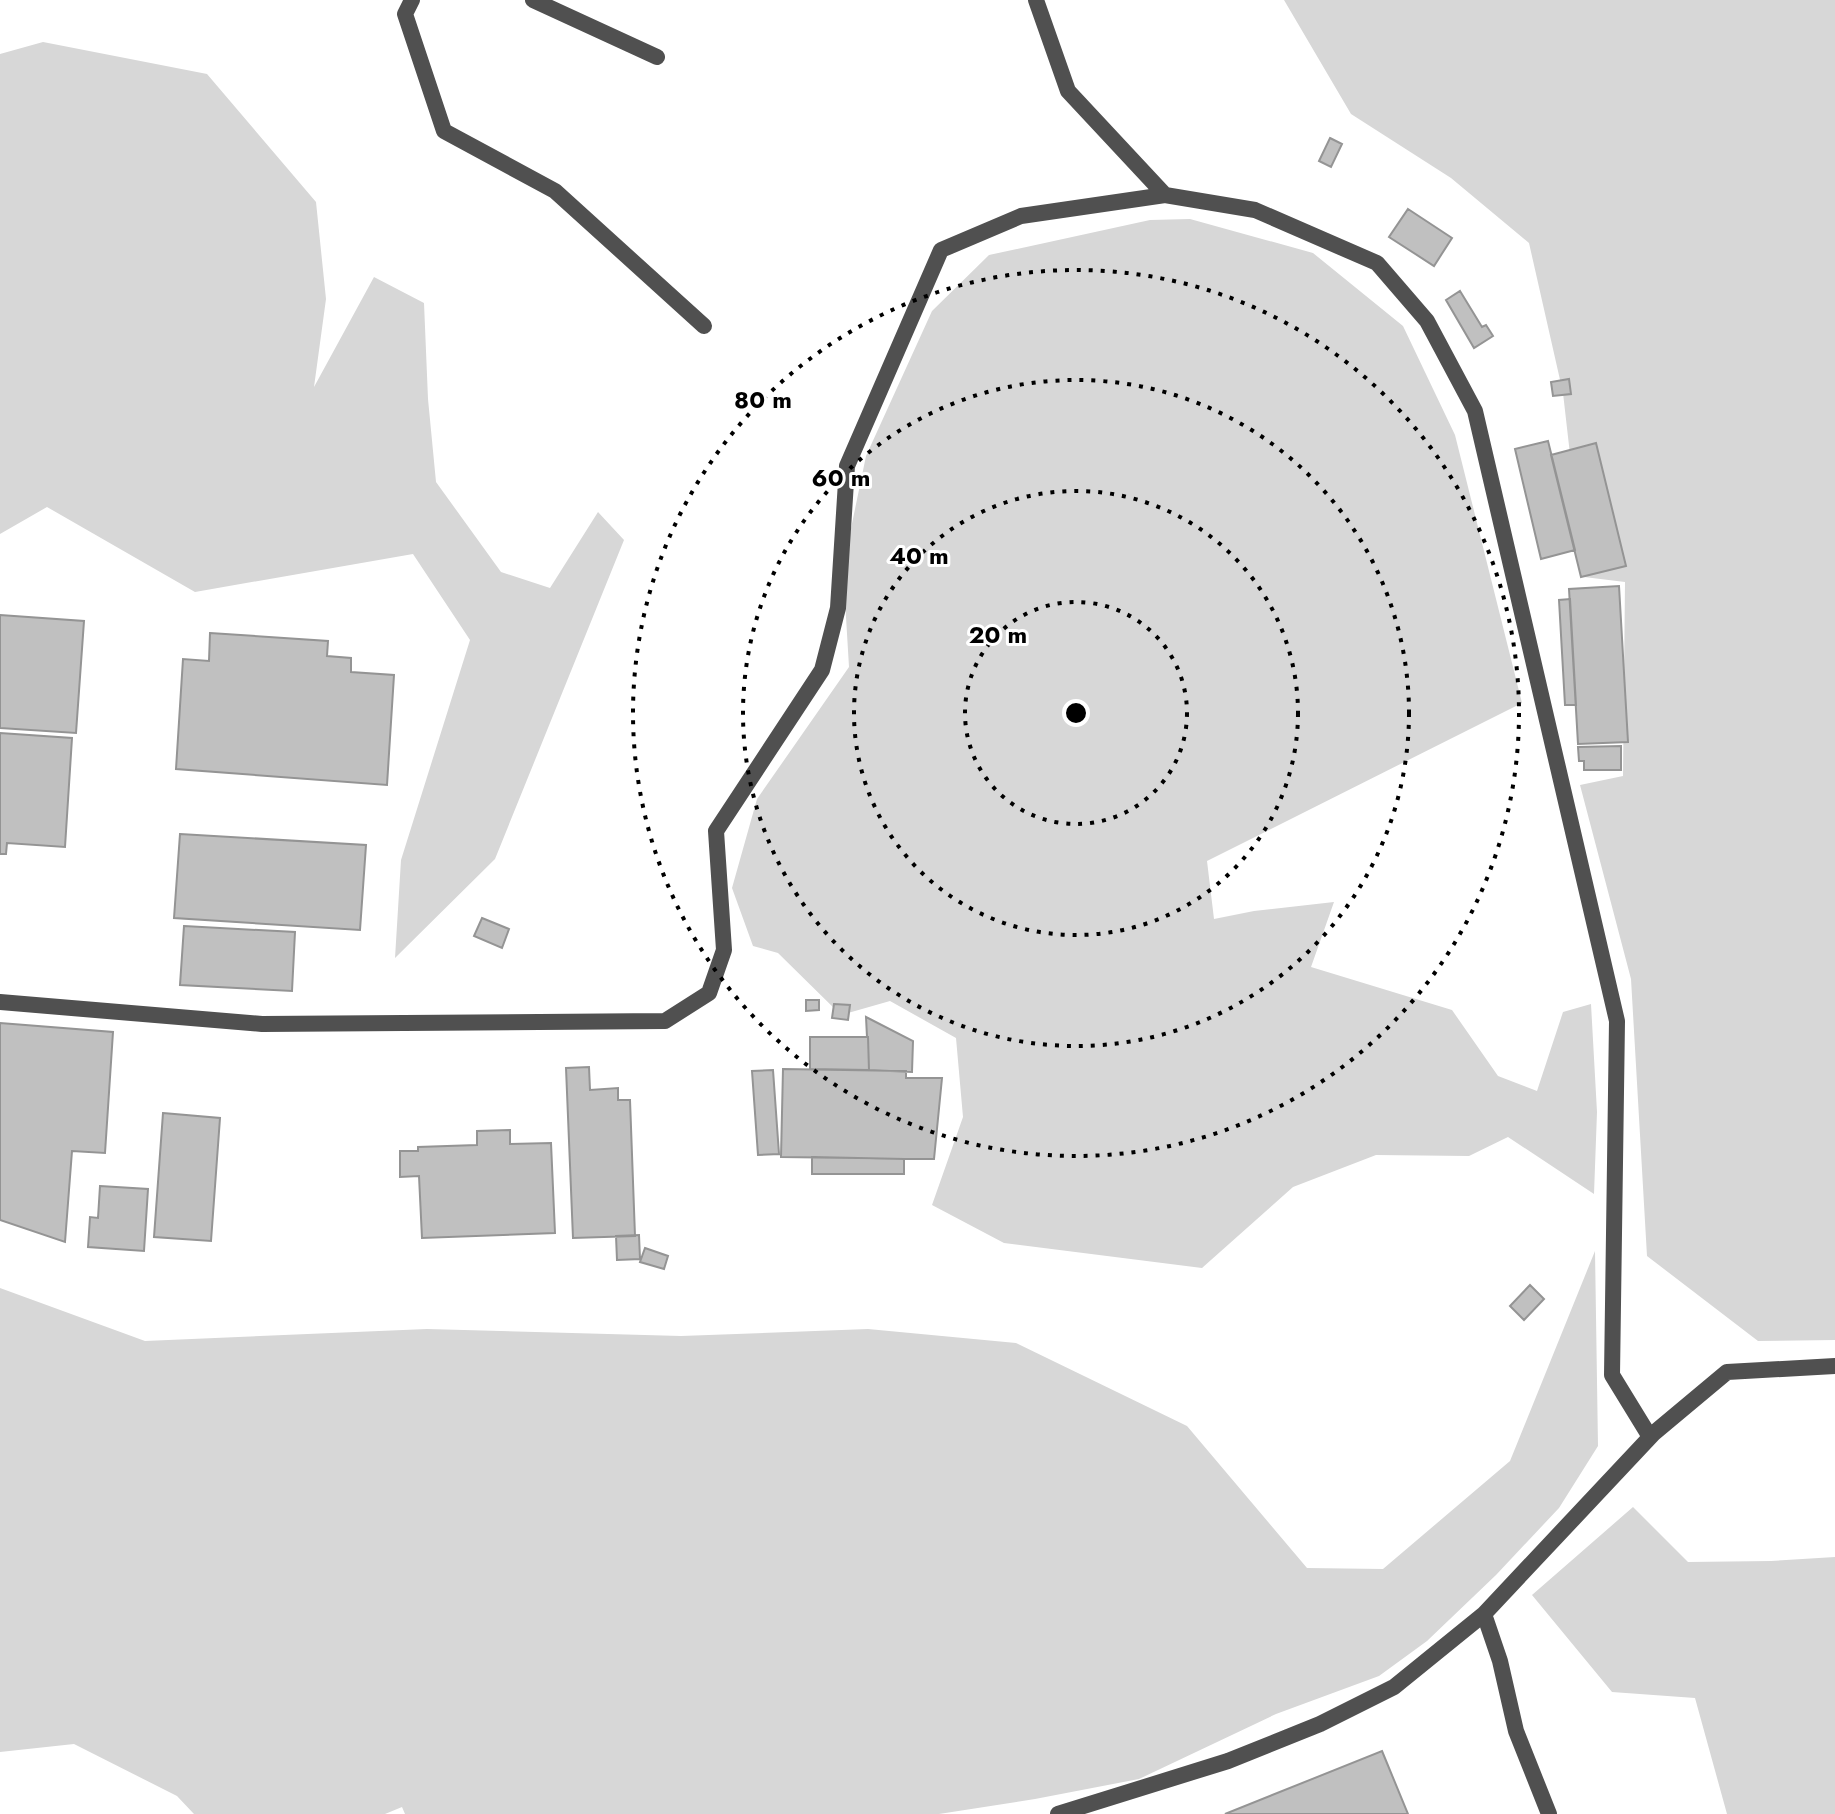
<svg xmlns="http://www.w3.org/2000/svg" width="1835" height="1814" viewBox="0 0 1835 1814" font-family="Jost,sans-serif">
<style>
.green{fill:#d7d7d7}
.building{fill:#c0c0c0;stroke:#949494;stroke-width:2}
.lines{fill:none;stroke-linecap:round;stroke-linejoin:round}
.service{stroke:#505050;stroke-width:16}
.minor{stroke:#505050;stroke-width:16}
.ring{fill:none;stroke:#000;stroke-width:4;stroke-dasharray:4 8}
.centre{fill:#000;stroke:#fff;stroke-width:4}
.ring-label{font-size:24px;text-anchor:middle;font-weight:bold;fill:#000;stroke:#fff;stroke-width:6;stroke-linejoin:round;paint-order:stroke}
</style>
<rect width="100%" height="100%" fill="#fff"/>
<path class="green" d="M1284 0H1835V1340L1758 1341 1647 1256 1631 979 1580 785 1623 776 1625 582 1584 577 1563 393 1529 243 1451 178 1351 114Z
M43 42 207 74 316 202 326 299 314 387 374 277 424 303 428 399 436 482 501 572 550 588 598 512 624 540 495 859 395 958 401 860 470 640 413 554 195 592 47 507 0 534V54Z
M1190 219 1313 253 1403 326 1455 435 1522 703 1207 861 1214 919 1254 911 1334 902 1311 967 1452 1010 1498 1076 1537 1091 1563 1012 1591 1004 1597 1112 1594 1194 1508 1137 1469 1156 1376 1155 1293 1187 1202 1268 1004 1243 932 1205 963 1117 956 1038 890 1001 841 1015 778 953 753 946 732 888 757 799 849 667 843 567 866 456 932 311 989 255 1150 220Z
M1595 1251 1598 1446 1559 1508 1496 1575 1427 1641 1379 1676 1276 1714 1139 1779 1035 1799 939 1814H405L402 1807 385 1814H194L177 1796 74 1744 0 1752V1288L145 1341 427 1329 681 1336 868 1329 1016 1343 1187 1426 1307 1568 1383 1569 1510 1461Z
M1633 1507 1688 1562 1771 1561 1835 1557V1814H1727L1695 1698 1612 1692 1532 1595Z"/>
<path class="building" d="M1330 138 1342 144 1331 167 1319 161Z
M1408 209 1452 238 1434 266 1389 237Z
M1460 291 1482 327 1486 325 1493 336 1474 348 1446 300Z
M1569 379 1571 394 1553 396 1551 382Z
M1548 441 1575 550 1541 559 1515 449Z
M1596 443 1626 566 1581 577 1551 455Z
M1619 586 1628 742 1578 744 1569 589Z
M1570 599 1576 705H1565L1559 600Z
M0 615 84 621 76 733 0 728Z
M210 633 328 641 327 656 351 658V672L394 675 387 785 176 769 183 659 209 661Z
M0 733 72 738 65 847 7 843 6 854H0Z
M1621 746V770H1584V761H1579L1578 747Z
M180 834 366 845 360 930 174 918Z
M482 918 509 929 502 948 474 936Z
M184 926 295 932 292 991 180 985Z
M806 1000H819V1010L806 1011Z
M834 1004 850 1005 848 1020 832 1018Z
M866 1017 913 1041 912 1072 869 1070 868 1037H867Z
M0 1023 113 1032 105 1153 72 1151 65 1242 0 1220Z
M810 1037H868L869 1070 810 1069Z
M589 1067 590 1090 618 1088V1100H630L635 1236 573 1238 566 1068Z
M783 1069 906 1071V1078H942L934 1159 781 1157Z
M773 1070 779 1154 758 1155 752 1071Z
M163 1113 220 1118 211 1241 154 1237Z
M510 1130V1144L551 1143 555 1233 422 1238 419 1176 400 1177V1151H418V1147L477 1145V1131Z
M812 1157 904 1159V1174H812Z
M100 1186 148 1189 144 1251 88 1247 90 1217 98 1218Z
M639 1235 640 1259 617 1260 616 1236Z
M645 1248 668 1256 664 1269 640 1262Z
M1530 1285 1544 1299 1524 1320 1510 1306Z
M1382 1751 1408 1814H1225Z"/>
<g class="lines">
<path class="service" d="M412 0 405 14 444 131 555 191 704 326
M533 0 657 57"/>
<path class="minor" d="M1036 0 1068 91 1165 195
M0 1002 262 1024 665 1021 709 993 724 950 716 831 822 670 838 608 847 466 941 250 1021 216 1165 195 1255 210 1377 263 1427 321 1475 411 1617 1021 1612 1375 1650 1437
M1484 1614 1500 1661 1516 1731 1549 1814
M1058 1814 1228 1761 1320 1724 1394 1687 1484 1614 1654 1433 1727 1372 1835 1366"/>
</g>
<g class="ring">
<circle cx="1076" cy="713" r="111"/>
<circle cx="1076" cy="713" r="222"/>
<circle cx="1076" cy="713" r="333"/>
<circle cx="1076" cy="713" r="443"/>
</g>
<circle cx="1076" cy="713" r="12" class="centre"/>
<g class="ring-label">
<text x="763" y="408">80 m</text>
<text x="841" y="486">60 m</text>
<text x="919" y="564">40 m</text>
<text x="998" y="643">20 m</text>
</g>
</svg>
